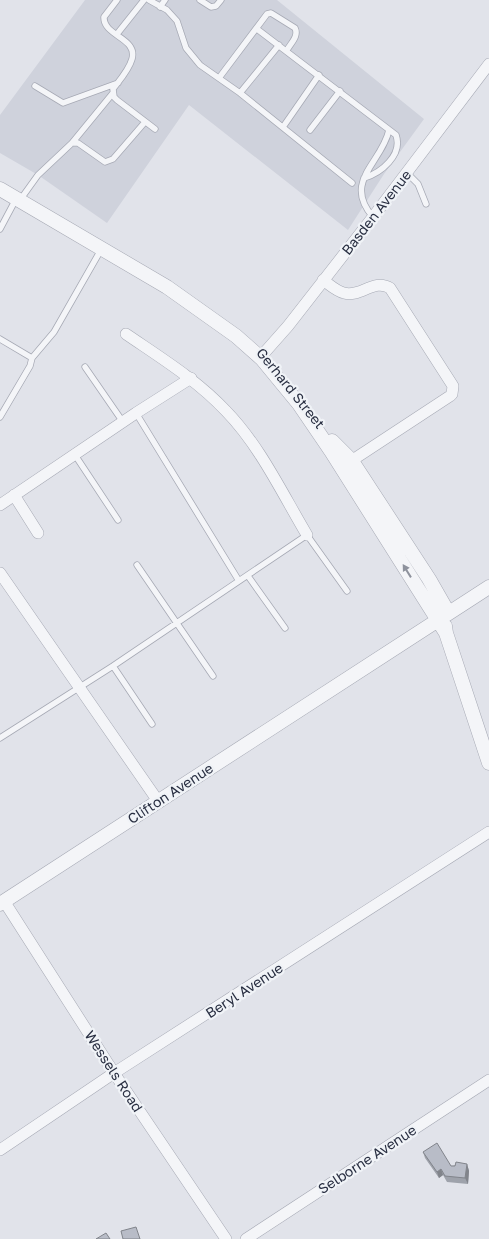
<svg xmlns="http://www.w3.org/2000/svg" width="489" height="1239" viewBox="0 0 489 1239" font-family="'Golos Text',sans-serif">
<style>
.built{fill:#cfd2dc}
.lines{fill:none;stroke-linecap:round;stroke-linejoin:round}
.service-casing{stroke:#a6a9b4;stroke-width:7}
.minor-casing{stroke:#a6a9b4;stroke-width:12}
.tertiary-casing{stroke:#a6a9b4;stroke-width:15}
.service{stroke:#f4f5f8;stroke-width:5.5}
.minor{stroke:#f4f5f8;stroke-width:11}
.tertiary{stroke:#f4f5f8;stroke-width:14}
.wall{fill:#9ea2ab}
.shaded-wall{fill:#81848b}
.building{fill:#b8bcc7;stroke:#81848b}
.oneway{fill:#8e929d}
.labels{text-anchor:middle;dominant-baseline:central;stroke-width:4.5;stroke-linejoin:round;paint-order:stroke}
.street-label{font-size:14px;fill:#292f42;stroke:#f0f3f7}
</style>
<rect width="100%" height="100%" fill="#e1e3ea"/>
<path class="built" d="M85 0H277L424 119 384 174 348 230 189 105 107 223 38 175 0 153V115Z"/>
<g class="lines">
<g class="service-casing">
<path id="service" d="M117 0 104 17C103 36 138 38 132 59 129 70 119 81 113 89L114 97 117 100 155 129
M149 0 167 10 177 21 186 48 200 65 240 93 352 183
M200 0 211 7 216 6 221 0
M160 7 165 0
M257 29 396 135C403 155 381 173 364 178
M117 34 144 0
M219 78 267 14 271 13 295 28C299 36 291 43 287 50
M35 86 63 103 118 83
M240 93 279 45
M283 127 319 75
M310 130 340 91
M72 143 113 93
M407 173 418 184 426 204
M20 200 38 175 72 143H78L105 162 113 159 145 122
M373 217C342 181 382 163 389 130
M0 229 16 199
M0 339 32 358 30 366 0 417
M32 358 54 332 102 248
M85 367 123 422
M136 413 239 581
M75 455 118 520
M137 565 213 676
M248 576 285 628
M113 666 152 724
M0 738 113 666 307 535 347 591"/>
</g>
<g class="minor-casing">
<path id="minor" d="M323 280C330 285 336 291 344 293 360 298 374 278 390 288L453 386 452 394 450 396 345 465
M126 334C161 358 197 380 226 411 260 446 282 493 307 535
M262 359 265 352 288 326 373 217 489 64
M14 495 38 533
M0 505 136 413 191 378
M0 573 158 801
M4 901 114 1073 226 1239
M0 1150 114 1073 489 832
M246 1239 489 1080"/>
</g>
<g class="tertiary-casing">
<path id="tertiary" d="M0 189 167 287 236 336 262 359 299 404 331 451 446 633
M332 441 352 461 429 579 445 607
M445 626 446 633 489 763
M0 904 489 587"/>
</g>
<use href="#service" class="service"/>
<use href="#minor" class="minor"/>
<use href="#tertiary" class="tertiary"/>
</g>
<path class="wall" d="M423 1152 451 1166 467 1164 469 1171 468 1184 447 1182 443 1175 439 1178 425 1158Z"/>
<path class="shaded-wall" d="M467 1164 469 1171 468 1184 465 1178Z
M441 1169 443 1175 439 1178 437 1172Z"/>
<path class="building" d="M437 1143 451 1166H455L456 1162 467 1164 465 1178 445 1176 441 1169 437 1172 423 1152Z
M136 1227 140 1239H123L121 1231Z
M106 1233 110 1239H96Z"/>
<defs><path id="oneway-solid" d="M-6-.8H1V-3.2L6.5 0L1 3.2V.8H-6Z" transform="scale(1.25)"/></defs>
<use class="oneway" href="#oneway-solid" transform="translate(407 571) rotate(-122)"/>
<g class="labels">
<g class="street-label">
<text transform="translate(376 212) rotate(-52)">Basden Avenue</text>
<text transform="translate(291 388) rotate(51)">Gerhard Street</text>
<text transform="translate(170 793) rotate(-33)">Clifton Avenue</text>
<text transform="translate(244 990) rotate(-33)">Beryl Avenue</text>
<text transform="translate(114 1071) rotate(57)">Wessels Road</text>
<text transform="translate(367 1159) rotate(-33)">Selborne Avenue</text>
</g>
</g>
</svg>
